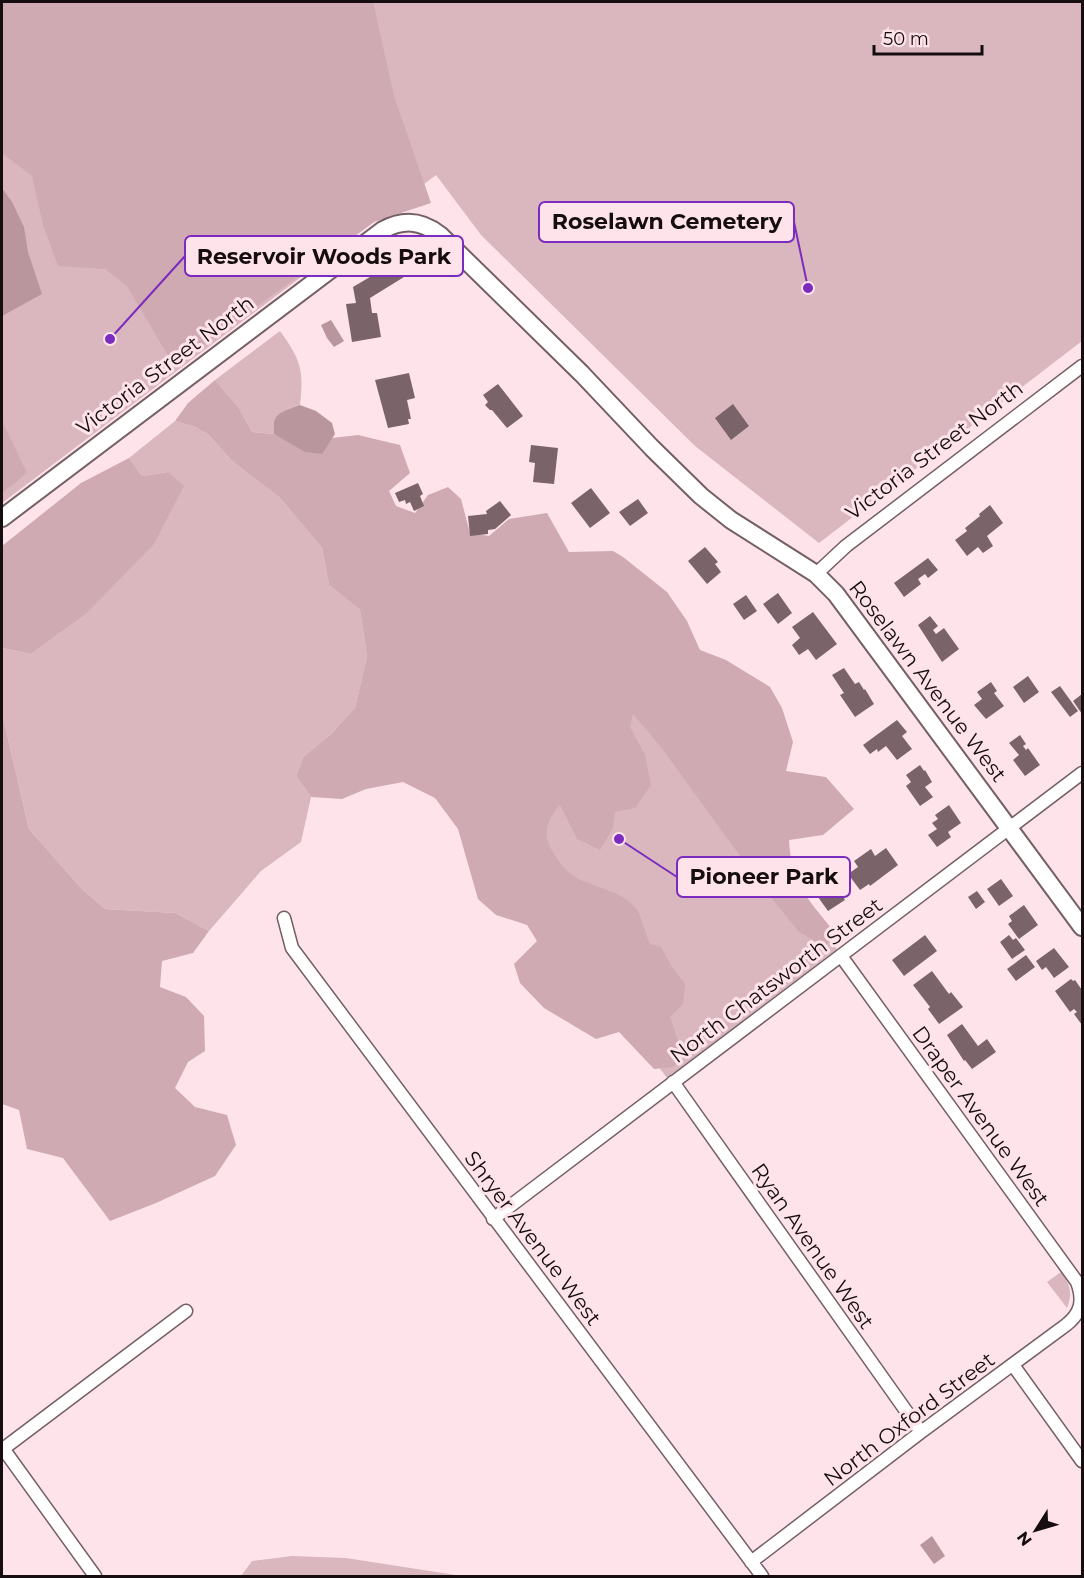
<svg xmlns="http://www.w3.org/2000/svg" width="1084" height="1578" viewBox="0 0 1084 1578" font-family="Montserrat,sans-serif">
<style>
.green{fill:#dab7bf}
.forest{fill:#cfaab2}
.water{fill:#b9959e}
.building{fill:#7a6469}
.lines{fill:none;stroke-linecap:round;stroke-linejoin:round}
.street-casing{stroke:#745f64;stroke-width:15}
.secondary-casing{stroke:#745f64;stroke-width:20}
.street{stroke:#fff;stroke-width:12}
.secondary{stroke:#fff;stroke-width:16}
.labels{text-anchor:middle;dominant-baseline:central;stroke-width:6;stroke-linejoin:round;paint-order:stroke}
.street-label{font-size:21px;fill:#150d0f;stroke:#fee4ea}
.leader{fill:none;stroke:#7b2cbf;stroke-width:2}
.callout-dot{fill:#7b2cbf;stroke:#fee4ea;stroke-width:2}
.callout{fill:#fee4ea;stroke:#7b2cbf;stroke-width:2}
.callout-label{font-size:22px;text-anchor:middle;font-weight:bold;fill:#150d0f}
</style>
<rect width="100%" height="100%" fill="#fee4ea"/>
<path class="green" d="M2 2H1082V341L819 543 695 446 481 235 436 175 2 503Z
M280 331C301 360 304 370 300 405 282 412 271 412 274 434L252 432 239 408 215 380Z
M175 421 195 427 208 434 232 461 280 498 322 548 329 585 360 610 367 656 355 708 330 735 303 757 296 776 311 797 301 842 261 871 209 931 175 913 105 909 82 889 29 829 2 713V648L31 654 85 615 168 472 142 476 129 458Z
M571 600 837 949 667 1078 402 729Z
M1061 1272C1070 1285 1073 1292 1067 1308L1047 1282Z
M292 1556 346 1558 462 1576H241L252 1561Z"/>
<path class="forest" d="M2 2H373L394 96 431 203 374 222 174 366 127 286 105 269 58 266 43 225 32 176 2 153Z
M215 380 239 408 252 432 274 434 321 454 332 438 358 435 400 445 410 473 389 491 396 506 415 513 428 495 448 487 461 499 470 533 489 536 509 519 547 513 569 552 613 551 623 557 667 592 687 621 700 650 726 660 770 687 782 708 793 742 786 771 826 777 854 809 823 835 789 840C791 884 811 903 837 935L825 946 799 932 764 889 661 747 633 714 630 727 645 755 651 785 635 808 615 812 613 828 600 850 577 839 560 805C552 813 545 827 547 838 549 850 566 873 577 878 597 889 622 890 637 910 640 913 647 937 650 944L661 947 672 967 685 984 683 1004 670 1017 683 1055 673 1067 654 1069 619 1032 596 1039 544 1008 520 983 514 964 537 941 527 925 496 915 478 899 458 829 435 798 403 782 366 789 342 799 311 797 296 776 303 757 330 735 355 708 367 656 360 610 329 585 322 548 280 498 232 461 208 434 195 427 175 421 188 403Z
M2 421 27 473 2 493Z
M129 458 142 476 168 472 184 486 154 544 85 615 31 654 2 648V546L81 483Z
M2 713 29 829 82 889 105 909 175 913 209 931 193 953 162 961 160 987 186 997 204 1016 205 1051 188 1062 175 1088 195 1107 227 1115 236 1145 215 1176 156 1203 110 1221 63 1158 27 1149 19 1110 2 1104Z"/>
<path class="water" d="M2 188 12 202 24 227 28 252 42 294 2 316Z
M331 320 344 341 334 347 327 338 321 325Z
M300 405 316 411 332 423 335 434 322 454 305 452 274 434C271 412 282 412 300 405Z
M932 1536 945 1556 934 1564 920 1545Z"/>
<path class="building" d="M395 262 404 277 370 298 372 313H377L381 337 352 342 346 304 356 303 353 287Z
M409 373 415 398 407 400 411 419H408L409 424 388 428 375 380Z
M498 384 523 416 507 428 492 410H490L485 405 488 402 483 395Z
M733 404 749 426 731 440 715 418Z
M531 445 558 448 554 484 533 482 535 463 529 462Z
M418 483 423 494 420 496 424 506 414 511 410 502 406 504 405 500 399 502 395 493Z
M591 488 610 513 590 528 571 503Z
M638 499 648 513 630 526 619 512Z
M500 501 511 515 495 529 488 530V534L470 536 468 516 487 514 486 511Z
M990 505 1003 523 987 536 993 546 983 553 978 547 967 556 955 540 967 531 965 528 980 516 979 514Z
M705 547 718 562 715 564 721 572 707 584 688 561Z
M928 558 938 570 928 578 925 574 918 579 921 584 904 597 894 583Z
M778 593 792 613 778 624 763 604Z
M746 595 757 611 744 620 733 604Z
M813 612 837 644 816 660 808 649 799 655 792 645 800 638 792 627Z
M930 616 938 626 933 630 936 634 944 628 959 649 942 662 918 625Z
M844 668 855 684 859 682 864 690 865 689 874 704 855 717 840 695 844 693 832 675Z
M1028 676 1039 692 1024 703 1013 687Z
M991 682 997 691 994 693 1004 706 986 719 974 705 982 699 977 692Z
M1060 686 1078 711 1070 717 1051 692Z
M1082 694V714L1073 701Z
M897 720 907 732 902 736 912 749 897 760 886 746 878 752 877 749 870 754 863 745Z
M1020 735 1026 744 1023 746 1026 750 1028 748 1040 765 1025 776 1013 760 1019 755 1009 743Z
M920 765 924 771 925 770 932 782 925 787 933 797 920 806 906 786 911 782 906 775Z
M949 805 961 823 948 832 951 837 937 847 928 835 937 829 932 823 938 819 935 815Z
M886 848 898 865 870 886 869 884 860 890 848 874 858 867 854 861 871 849 875 856Z
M841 871 851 886 841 893 845 900 828 911 813 890Z
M1001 879 1013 896 999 906 987 889Z
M977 891 985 902 976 909 968 897Z
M1024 905 1038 925 1019 939 1008 924 1012 921 1009 916Z
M925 935 937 951 904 976 892 960Z
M1009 935 1013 940 1016 938 1025 950 1012 959 1000 942Z
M1054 948 1069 967 1054 978 1046 967 1042 970 1036 961Z
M1026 955 1035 967 1016 981 1007 969Z
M932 971 949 994 951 992 963 1007 939 1024 928 1009 930 1007 913 985Z
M1071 979 1073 981 1075 980 1082 990V1025L1074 1014 1077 1012 1074 1009 1070 1012 1055 991Z
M962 1024 978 1046 987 1039 996 1052 972 1069 965 1060 964 1061 947 1035Z"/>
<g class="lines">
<g class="street-casing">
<path id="street" d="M816 574 846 546 1082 366
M284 918 292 948 762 1576
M673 1082 921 1432
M493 1219 1082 773
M1013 1365 1082 1461
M2 1447 95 1576
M3 1449 186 1311
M751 1562 921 1432 1066 1325C1081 1313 1084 1301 1077 1282L841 956"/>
</g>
<g class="secondary-casing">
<path id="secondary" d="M2 518 383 230C403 219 421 220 440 235L582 374 652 448 701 496 731 520 816 574 836 594 1082 927"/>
</g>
<use href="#street" class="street"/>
<use href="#secondary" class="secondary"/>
</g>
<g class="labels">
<g class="street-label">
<text transform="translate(165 365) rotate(-37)">Victoria Street North</text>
<text transform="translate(934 450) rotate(-37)">Victoria Street North</text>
<text transform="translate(928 681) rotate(53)">Roselawn Avenue West</text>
<text transform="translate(776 980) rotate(-37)">North Chatsworth Street</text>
<text transform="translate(981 1116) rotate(54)">Draper Avenue West</text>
<text transform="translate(533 1238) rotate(53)">Shryer Avenue West</text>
<text transform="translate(813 1246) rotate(55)">Ryan Avenue West</text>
<text transform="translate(909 1419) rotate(-37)">North Oxford Street</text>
</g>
</g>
<path class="leader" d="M808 288L794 222M110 339L185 256M619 839L677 877"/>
<g class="callout-dot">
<circle cx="808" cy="288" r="6"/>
<circle cx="110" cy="339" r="6"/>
<circle cx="619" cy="839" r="6"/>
</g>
<g class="callout">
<rect x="539" y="202" width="255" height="40" rx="6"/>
<rect x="185" y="236" width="278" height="40" rx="6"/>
<rect x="677" y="857" width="173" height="40" rx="6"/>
</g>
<g class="callout-label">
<text x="667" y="229">Roselawn Cemetery</text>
<text x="324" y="264">Reservoir Woods Park</text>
<text x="764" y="884">Pioneer Park</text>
</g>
<rect width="1084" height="1578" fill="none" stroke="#150d0f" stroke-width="6"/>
<g transform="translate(1036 1530) rotate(233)" stroke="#fee4ea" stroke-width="4.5" paint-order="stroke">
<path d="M0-4.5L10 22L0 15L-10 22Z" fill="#150d0f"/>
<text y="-9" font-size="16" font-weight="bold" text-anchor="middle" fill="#150d0f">N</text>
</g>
<path d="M874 45v9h108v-9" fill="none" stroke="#150d0f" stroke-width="3"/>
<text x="883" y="45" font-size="18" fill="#150d0f" stroke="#fee4ea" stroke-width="4.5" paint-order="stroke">50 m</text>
</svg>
